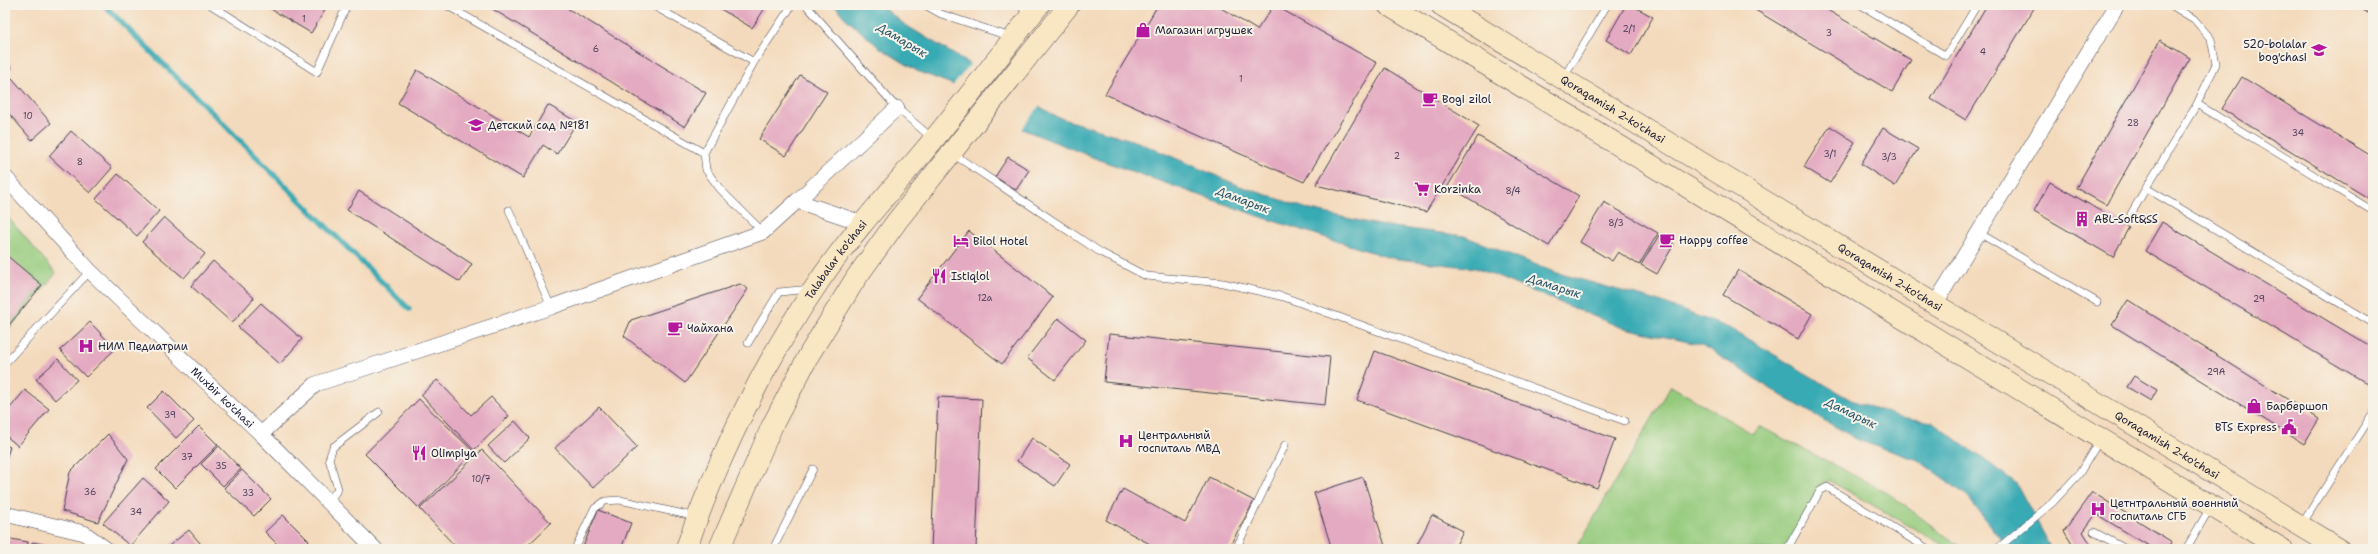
<svg xmlns="http://www.w3.org/2000/svg" width="2378" height="554" viewBox="0 0 2378 554" font-family="'Shantell Sans',sans-serif">
<style>
.green{fill:#94ca7c;stroke:#5b765c}
.water{fill:#39aab4;stroke:#2e6678}
.pier{fill:#f4dabc}
.lines{fill:none;stroke-linecap:round;stroke-linejoin:round}
.stream{stroke:#39aab4;stroke-width:5.5}
.building{fill:#e4aac1}
.service-casing{stroke:#423e4e;stroke-width:8}
.minor-casing{stroke:#423e4e;stroke-width:16}
.secondary-casing{stroke:#423e4e;stroke-width:22}
.service{stroke:#fff;stroke-width:7}
.minor{stroke:#fff;stroke-width:15}
.secondary{stroke:#f9e7c3;stroke-width:21}
.labels{text-anchor:middle;dominant-baseline:central;stroke-width:4;stroke-linejoin:round;paint-order:stroke}
.number-label{font-size:9px;fill:#52445c}
.poi-label{font-size:11px;fill:#22223b;stroke:#f7f3e8;text-anchor:start}
.street-label{font-size:11px;fill:#22223b;stroke:#f7f3e8}
.water-label{font-size:12px;font-style:italic;fill:#2b586b;stroke:#f7f3e8}
</style>
<rect width="100%" height="100%" fill="#f7f3e8"/>
<filter id="ink" filterUnits="userSpaceOnUse"><feTurbulence type="fractalNoise" baseFrequency=".025" numOctaves="2"/><feDisplacementMap in="SourceGraphic" scale="8" xChannelSelector="R" yChannelSelector="G"/><feConvolveMatrix kernelMatrix="1 2 1 2 8 2 1 2 1" color-interpolation-filters="sRGB"/></filter>
<filter id="wash" filterUnits="userSpaceOnUse"><feTurbulence type="fractalNoise" baseFrequency=".012" numOctaves="4" result="noise"/><feDisplacementMap in="SourceGraphic" scale="16" xChannelSelector="R" yChannelSelector="G"/><feGaussianBlur stdDeviation="0.9" result="paint"/><feColorMatrix in="noise" values="0 0 0 0 0 0 0 0 0 0 0 0 0 0 0 0 0 1.4 0 .05"/><feComposite in="paint" operator="in"/></filter>
<g filter="url(#wash)">
<rect width="100%" height="100%" fill="#f4dabc"/>
<path class="green" d="M5 214 56 273 5 333Z
M1671 386 1753 434 1759 426 1888 493 1963 549H1950L1830 481 1826 483 1787 549H1576Z"/>
<path class="water" d="M834 5H880L904 24 1057 117 1138 142 1240 186 1311 210 1378 225 1464 236 1554 272 1654 300 1729 328 1851 400 1900 417 1933 422 2016 483 2052 549H2008L1966 495 1918 460 1860 441 1782 396 1702 345 1620 327 1475 268 1390 258 1267 219 1097 159 1022 129 954 85 917 71 880 48 846 19Z"/>
<path class="pier" d="M972 62 1040 105 1020 131 952 87Z"/>
<g class="lines">
<path class="stream" d="M104 5 409 309"/>
</g>
<g id="blocks">
<path class="building" d="M264 5H328L311 33Z
M486 5H562L706 93 685 127Z
M714 5H767L752 28Z
M1158 5H1216L1257 30 1274 5 1377 63 1304 182 1105 94Z
M1626 5H1631L1653 17 1631 55 1606 40Z
M1747 5H1819L1911 60 1892 92Z
M1987 5H2036L1966 120 1931 99Z
M2355 5H2373V16Z
M2160 40 2190 58 2106 205 2076 188Z
M5 58 12 68 5 73Z
M1385 68 1479 126 1426 212 1316 185Z
M417 70 529 137 548 105 577 122 557 154 543 145 523 178 398 103Z
M800 75 827 92 786 156 759 139Z
M2242 77 2373 157V201L2222 109Z
M12 78 51 123 32 140 5 109V84Z
M1830 126 1855 142 1830 183 1804 167Z
M1883 128 1918 149 1895 186 1861 164Z
M71 131 112 168 90 193 49 156Z
M1478 136 1579 196 1549 246 1448 186Z
M1008 157 1029 170 1016 190 995 177Z
M118 174 159 211 137 236 96 199Z
M2050 182 2129 227 2113 257 2034 211Z
M359 191 472 264 460 282 347 210Z
M1604 202 1658 233 1639 265 1618 252 1612 261 1580 242Z
M164 217 205 254 184 278 142 242Z
M2162 222 2373 348V375L2368 384 2145 251Z
M969 231 1053 297 1002 364 917 298Z
M1659 235 1674 244 1657 274 1641 265Z
M5 254 42 285 5 330Z
M213 261 254 298 232 323 191 286Z
M1738 270 1812 314 1798 339 1723 295Z
M740 284 748 289 685 383 624 336 631 320Z
M2128 300 2319 419 2304 444 2112 325Z
M261 303 302 339 280 364 238 327Z
M1058 318 1086 340 1055 380 1027 358Z
M90 322 115 349 86 377 60 350Z
M1109 334 1330 357 1325 405 1104 382Z
M1375 351 1615 439 1597 488 1357 400Z
M58 359 77 380 55 400 36 379Z
M2134 376 2157 390 2151 401 2127 387Z
M437 380 471 415 491 397 509 416 474 450 421 395Z
M25 390 49 409 18 446 5 435V414Z
M164 391 194 421 176 438 147 408Z
M938 397 982 399 976 549H931Z
M419 399 474 452 419 508 365 454Z
M599 407 637 447 593 488 555 448Z
M515 421 530 438 504 463 488 446Z
M199 426 218 445 175 488 156 469Z
M108 434 128 459 98 522 62 511 70 472Z
M1032 438 1070 464 1055 486 1017 461Z
M5 445 10 447 5 462Z
M219 446 241 469 223 486 201 464Z
M482 450 551 523 524 549H458L420 509Z
M242 470 271 499 254 516 224 488Z
M1209 477 1254 501 1228 549H1159L1106 520 1123 489 1185 523Z
M1363 477 1386 549H1332L1314 493Z
M143 478 169 501 130 546 103 523Z
M2092 492 2172 542 2168 549H2154L2096 514 2083 532 2094 549H2075L2064 531Z
M598 510 631 523 621 549 583 547Z
M283 515 309 541 302 549H282L265 532Z
M1432 515 1463 531 1454 549H1415Z
M189 530 205 549H165Z
M5 538 28 542 27 549H5Z
M32 542 62 548V549H32Z"/>
</g>
</g>
<g filter="url(#ink)">
<use href="#blocks" fill-opacity="0" stroke="#423e4e" stroke-width="1"/>
<g class="lines">
<g class="service-casing">
<path id="service" d="M211 5 317 72 347 5
M446 5 704 153 754 62 792 5
M652 5 754 62
M806 5 897 108 932 138
M925 5 941 14 1011 37
M1020 5 1029 15
M1861 5 1946 56 1977 5
M2171 5 2194 19 2211 39 2216 64 2197 104 2146 188 2373 323
M1564 77 1607 5
M2197 104 2373 211
M704 153 706 170 720 189 763 232
M953 154 1100 252 1146 276 1223 283 1284 297 1625 421
M509 210 551 307
M2131 214 2146 188
M1979 233 2097 302
M748 343 779 292 811 289
M5 363 90 271
M328 502 338 489 329 459 333 447 379 412
M2302 524 2373 413
M2094 532 2126 549
M575 549 594 509 605 501 620 500 697 517
M773 549 813 469
M1236 549 1285 445
M1787 549 1820 491 1827 487 1928 549
M1997 549 2052 503 2079 474 2099 441
M2186 549 2210 508"/>
</g>
<g class="minor-casing">
<g id="minor">
<path id="s1" d="M5 177 90 271 261 434 375 549"/>
<path d="M797 201 897 108"/>
<path d="M1935 304 2117 5"/>
<path d="M261 434 316 384 551 307 763 232 797 201 862 223"/>
<path d="M5 514 84 533 106 549"/>
</g>
</g>
<g class="secondary-casing">
<g id="secondary">
<path d="M1388 5 2282 549"/>
<path id="s2" d="M1441 5 2339 549"/>
<path id="s3" d="M686 549C719 455 766 358 822 277 856 228 896 185 934 139 970 95 1004 50 1039 5"/>
<path d="M719 549 772 426 810 353 856 278 897 221 1069 5"/>
</g>
</g>
<use href="#service" class="service"/>
<use href="#minor" class="minor"/>
<use href="#secondary" class="secondary"/>
</g>
</g>
<defs>
<g id="shop-bare" transform="scale(1.2)"><path d="M-5-2.5h2.3a2.7 3.5 0 0 1 5.4 0H5L5.5 6h-11ZM-1.5-2.5h3a1.5 2.3 0 0 0-3 0Z" fill="#b5179e" stroke="#f7f3e8" stroke-width="2.5" paint-order="stroke"/></g>
<g id="school-bare" transform="scale(1.2)"><path d="M0-5L7-2L0 1L-7-2ZM-4 1L0 2.5L4 1V4Q0 6-4 4Z" fill="#b5179e" stroke="#f7f3e8" stroke-width="2.5" paint-order="stroke"/></g>
<g id="cafe-bare" transform="scale(1.2)"><path d="M-5.5-4.5H6V0H3Q3 3.5 0 3.5H-2.5Q-5.5 3.5-5.5 0ZM3-3.2v2h1.7v-2ZM-6 4.5H4V6H-6Z" fill="#b5179e" stroke="#f7f3e8" stroke-width="2.5" paint-order="stroke"/></g>
<g id="supermarket-bare" transform="scale(1.2)"><path d="M-6-5.5h2.5l.6 2H6L4.5 2H-2.5L-4.4-4H-6ZM-1.5 3.2a1.3 1.3 0 1 0 .1 0ZM3 3.2a1.3 1.3 0 1 0 .1 0Z" fill="#b5179e" stroke="#f7f3e8" stroke-width="2.5" paint-order="stroke"/></g>
<g id="building-bare" transform="scale(1.2)"><path d="M-4-6H4V6H1V3H-1V6H-4ZM-2.5-4.3h1.7v1.8h-1.7ZM.8-4.3h1.7v1.8H.8ZM-2.5-1h1.7V.8h-1.7ZM.8-1h1.7V.8H.8Z" fill="#b5179e" stroke="#f7f3e8" stroke-width="2.5" paint-order="stroke"/></g>
<g id="hotel-bare" transform="scale(1.2)"><path d="M-6-4.5h1.5V1H6V5H4.5V3h-9V5H-6ZM-4 0a1.8 1.8 0 1 1 3.6 0ZM.5 0V-2.5h3Q6-2.5 6 0Z" fill="#b5179e" stroke="#f7f3e8" stroke-width="2.5" paint-order="stroke"/></g>
<g id="restaurant-bare" transform="scale(1.2)"><path d="M-5-6h1v4h1v-4h1v4h1v-4h1v5L-1.5 .5V6h-2V.5L-5-1ZM5-6V6H3V1.5H1.5Q1.5-4 5-6Z" fill="#b5179e" stroke="#f7f3e8" stroke-width="2.5" paint-order="stroke"/></g>
<g id="hospital-bare" transform="scale(1.2)"><path d="M-5-5h3v3.5h4V-5h3V5h-3V1.5h-4V5h-3Z" fill="#b5179e" stroke="#f7f3e8" stroke-width="2.5" paint-order="stroke"/></g>
<g id="civic-bare" transform="scale(1.2)"><path d="M-.6-6.5H3V-4.5H.6V-3L4-1V1h2V6H-6V1h2V-1L-.6-3ZM-1.2 2.5V6h2.4V2.5Z" fill="#b5179e" stroke="#f7f3e8" stroke-width="2.5" paint-order="stroke"/></g>
</defs>
<g fill-rule="evenodd">
<use href="#shop-bare" x="1143" y="30"/>
<use href="#school-bare" x="2319" y="50"/>
<use href="#cafe-bare" x="1430" y="99"/>
<use href="#school-bare" x="476" y="125"/>
<use href="#supermarket-bare" x="1422" y="189"/>
<use href="#building-bare" x="2082" y="219"/>
<use href="#cafe-bare" x="1667" y="240"/>
<use href="#hotel-bare" x="961" y="241"/>
<use href="#restaurant-bare" x="939" y="276"/>
<use href="#cafe-bare" x="675" y="328"/>
<use href="#hospital-bare" x="86" y="346"/>
<use href="#shop-bare" x="2254" y="406"/>
<use href="#civic-bare" x="2289" y="427"/>
<use href="#hospital-bare" x="1126" y="441"/>
<use href="#restaurant-bare" x="419" y="453"/>
<use href="#hospital-bare" x="2098" y="509"/>
</g>
<g class="labels">
<g class="number-label">
<text x="304" y="19">1</text>
<text x="1629" y="29">2/1</text>
<text x="1829" y="33">3</text>
<text x="596" y="49">6</text>
<text x="1983" y="52">4</text>
<text x="1241" y="79">1</text>
<text x="28" y="116">10</text>
<text x="2133" y="123">28</text>
<text x="2298" y="133">34</text>
<text x="1830" y="154">3/1</text>
<text x="1397" y="156">2</text>
<text x="1889" y="157">3/3</text>
<text x="80" y="162">8</text>
<text x="1513" y="191">8/4</text>
<text x="1616" y="223">8/3</text>
<text x="985" y="298">12a</text>
<text x="2259" y="299">29</text>
<text x="2216" y="372">29A</text>
<text x="170" y="415">39</text>
<text x="187" y="457">37</text>
<text x="221" y="466">35</text>
<text x="481" y="479">10/7</text>
<text x="90" y="492">36</text>
<text x="248" y="493">33</text>
<text x="136" y="512">34</text>
</g>
<g class="poi-label">
<text x="1155" y="30">Магазин игрушек</text>
<text x="2307" y="44" text-anchor="end">520-bolalar<tspan x="2307" dy="13">bog'chasi</tspan></text>
<text x="1442" y="99">Bogi zilol</text>
<text x="488" y="125">Детский сад №181</text>
<text x="1434" y="189">Korzinka</text>
<text x="2094" y="219">ABL-Soft&amp;SS</text>
<text x="1679" y="240">Happy coffee</text>
<text x="973" y="241">Bilol Hotel</text>
<text x="951" y="276">Istiqlol</text>
<text x="687" y="328">Чайхана</text>
<text x="98" y="346">НИМ Педиатрии</text>
<text x="2266" y="406">Барбершоп</text>
<text x="2277" y="427" text-anchor="end">BTS Express</text>
<text x="1138" y="435">Центральный<tspan x="1138" dy="13">госпиталь МВД</tspan></text>
<text x="431" y="453">Olimpiya</text>
<text x="2110" y="503">Цетнтральный военный<tspan x="2110" dy="13">госпиталь СГБ</tspan></text>
</g>
<g class="street-label">
<text stroke="none"><textPath href="#s2" startOffset="201">Qoraqamish 2-ko'chasi</textPath></text>
<text stroke="none"><textPath href="#s3" startOffset="327">Talabalar ko'chasi</textPath></text>
<text stroke="none"><textPath href="#s2" startOffset="525">Qoraqamish 2-ko'chasi</textPath></text>
<text stroke="none"><textPath href="#s1" startOffset="310">Muxbir ko'chasi</textPath></text>
<text stroke="none"><textPath href="#s2" startOffset="849">Qoraqamish 2-ko'chasi</textPath></text>
</g>
<g class="water-label">
<text transform="translate(902 40) rotate(31)">Дамарык</text>
<text transform="translate(1243 200) rotate(21)">Дамарык</text>
<text transform="translate(1554 286) rotate(18)">Дамарык</text>
<text transform="translate(1851 413) rotate(26)">Дамарык</text>
</g>
</g>
<rect width="2378" height="554" fill="none" stroke="#f7f3e8" stroke-width="20"/>
</svg>
